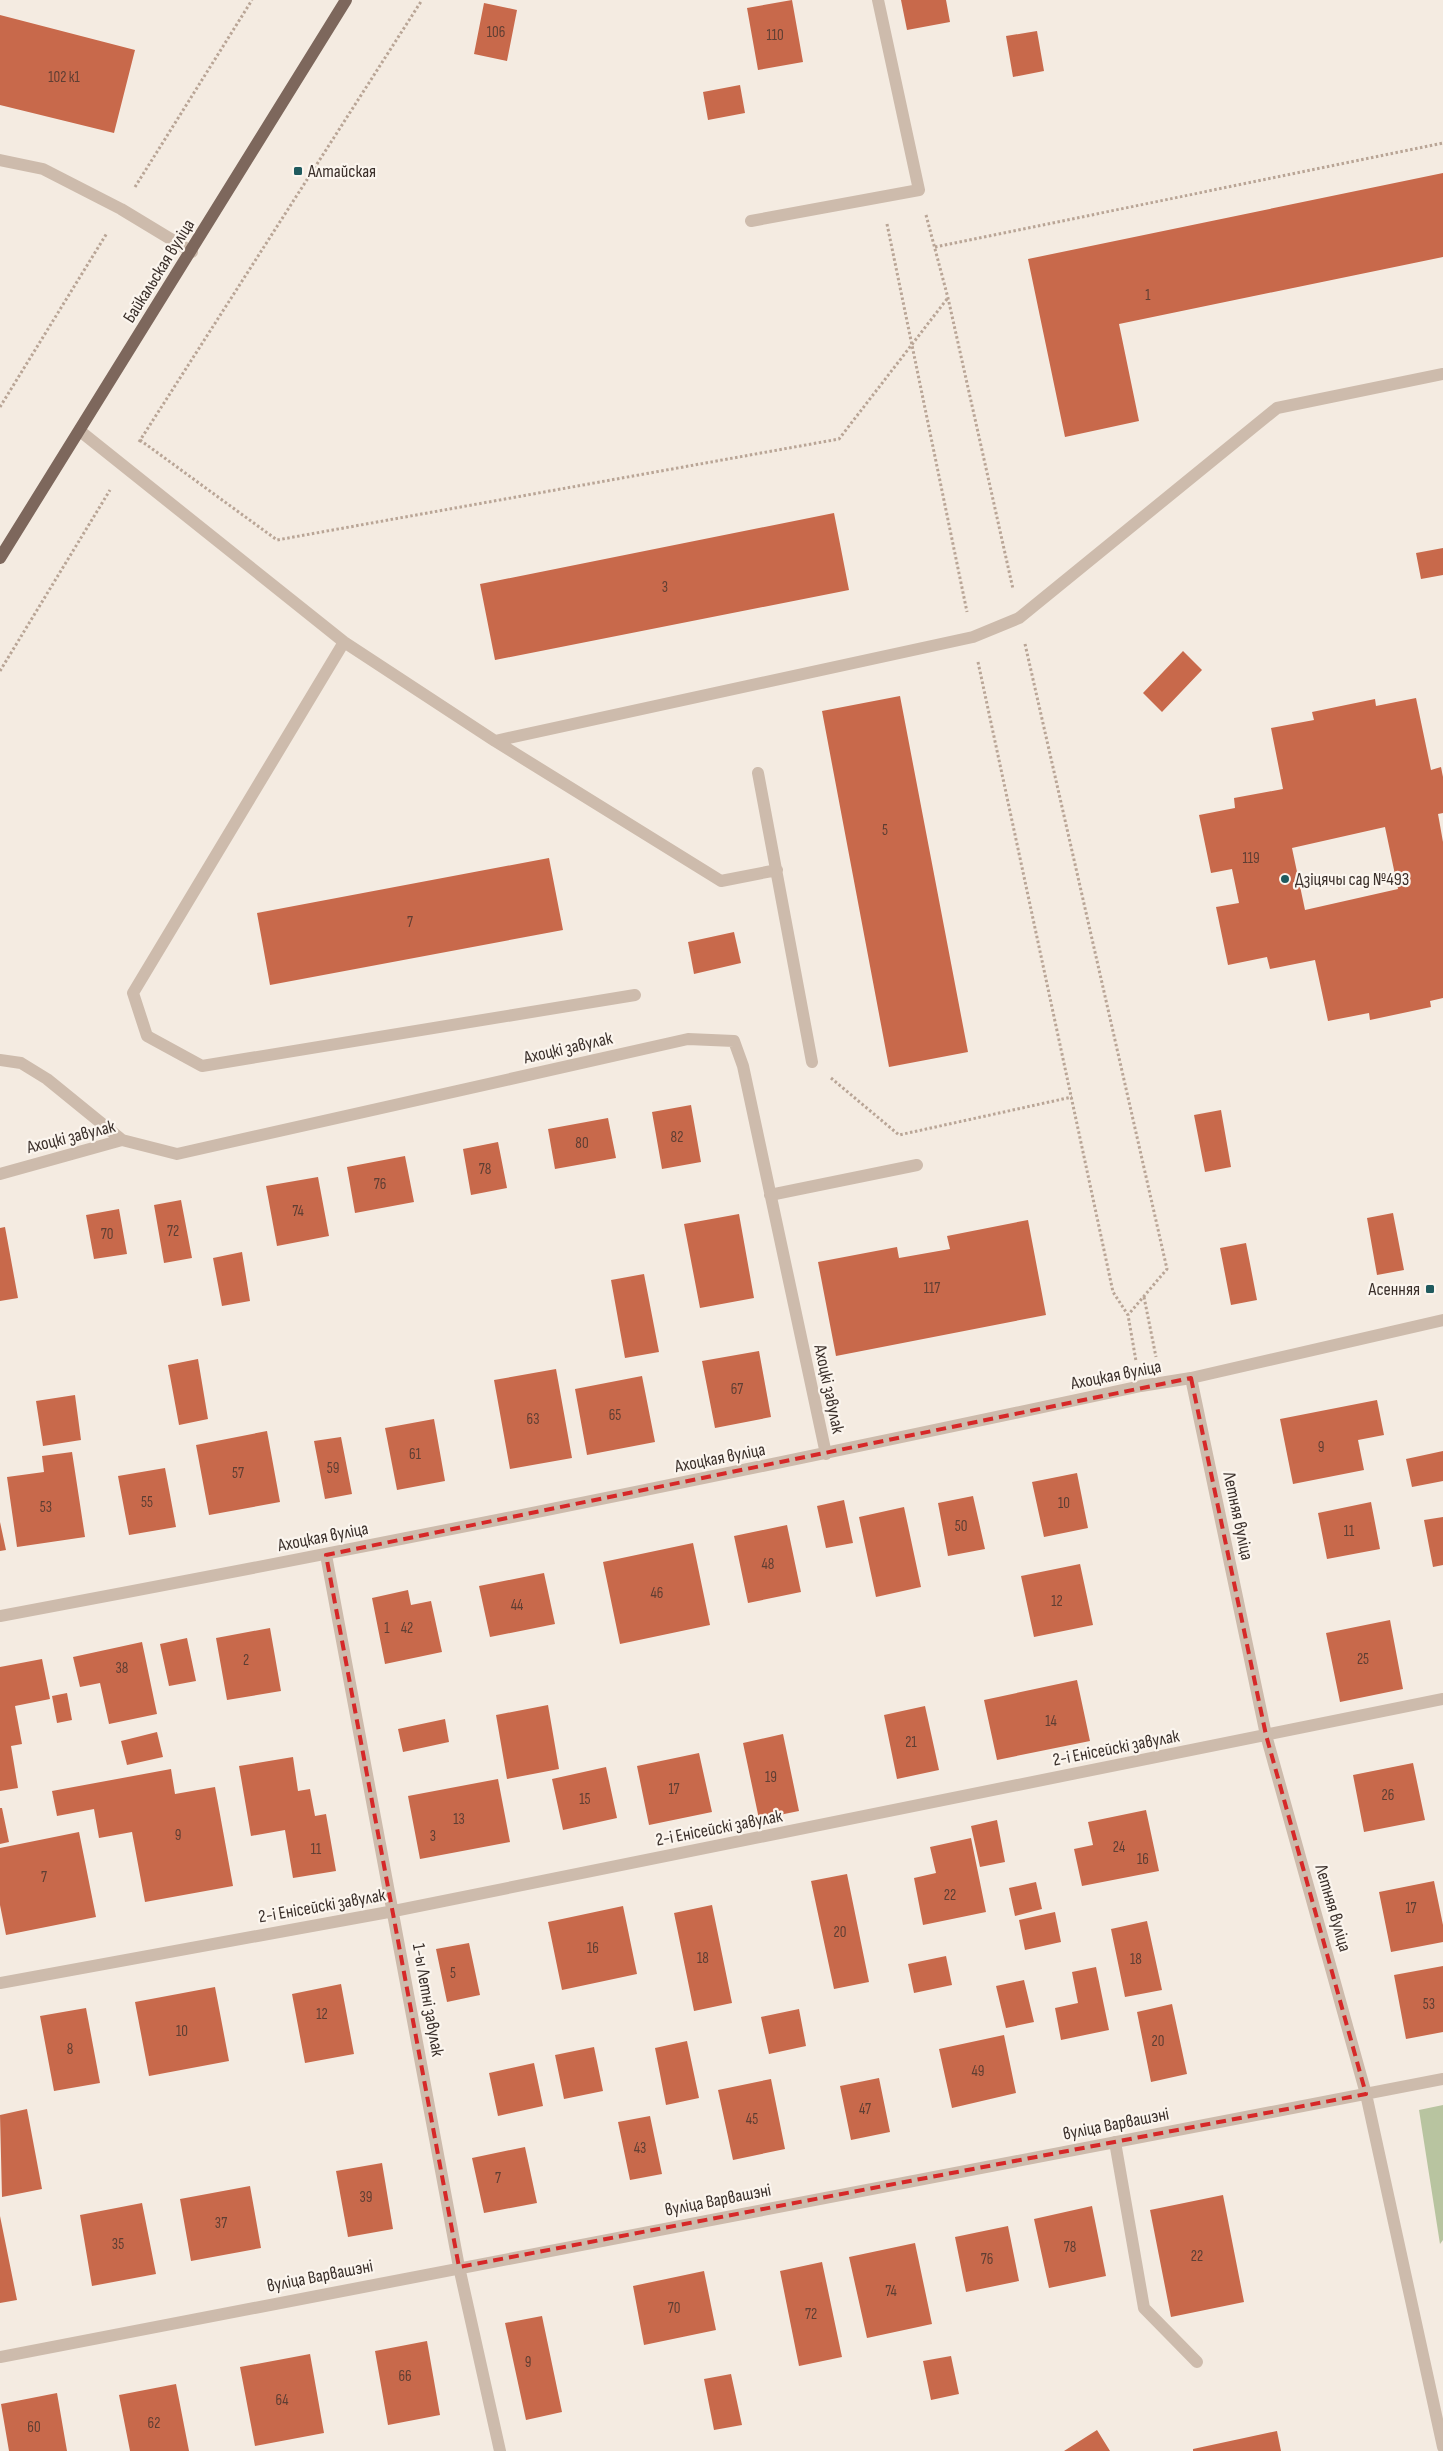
<svg xmlns="http://www.w3.org/2000/svg" width="1443" height="2451" viewBox="0 0 1443 2451" font-family="'Sofia Sans Condensed',sans-serif">
<style>
.green{fill:#b8c4a0}
.building{fill:#c8694b;fill-rule:evenodd}
.lines{fill:none;stroke-linecap:round;stroke-linejoin:round}
.path{stroke:#b9a596;stroke-width:3;stroke-dasharray:2.5 2.5;stroke-linecap:butt}
.minor{stroke:#cdbbac;stroke-width:12}
.major{stroke:#7d675c;stroke-width:12}
.marked{fill:none;stroke:#d62828;stroke-width:4;stroke-dasharray:10 6;stroke-linejoin:round}
.poi-dot{fill:#1f5a5e;stroke:#fbf5ee;stroke-width:2}
.labels{text-anchor:middle;dominant-baseline:central;stroke-width:4.5;stroke-linejoin:round;paint-order:stroke}
.number-label{font-size:15px;fill:#5e3e33}
.poi-label{font-size:18px;fill:#3b302b;stroke:#fbf5ee;text-anchor:start}
.street-label{font-size:18px;fill:#3b302b;stroke:#fbf5ee}
</style>
<rect width="100%" height="100%" fill="#f4ebe1"/>
<path class="green" d="M1443 2105V2240L1440 2244 1419 2110Z"/>
<path class="building" d="M792 0 803 62 758 70 747 8Z
M901 0H946L950 22 907 30Z
M484 3 517 10 507 61 474 54Z
M0 15 135 50 114 133 0 105Z
M1037 31 1044 71 1013 77 1006 36Z
M740 85 745 113 708 120 703 92Z
M1443 173V257L1119 324 1139 421 1065 437 1028 259Z
M834 513 849 590 495 660 480 584Z
M1443 548V575L1421 579 1416 553Z
M1183 651 1202 670 1162 712 1143 693Z
M900 696 968 1052 889 1067 822 711Z
M1416 698 1431 770 1441 767 1443 777V813L1438 814 1443 842V998L1430 1001 1431 1007 1370 1020 1369 1013 1328 1021 1315 960 1270 969 1267 957 1228 965 1216 907 1239 903 1232 869 1211 873 1199 815 1235 808 1234 798 1283 789 1271 728 1314 720 1312 712 1375 699 1376 706ZM1385 827 1398 889 1305 910 1292 848Z
M549 858 563 930 270 985 257 913Z
M734 932 741 963 694 974 688 942Z
M691 1105 701 1162 662 1169 652 1112Z
M1221 1110 1231 1167 1205 1172 1194 1115Z
M608 1118 616 1158 555 1169 548 1129Z
M498 1142 507 1188 471 1195 463 1149Z
M405 1156 414 1202 355 1213 347 1167Z
M318 1177 329 1236 277 1246 266 1186Z
M181 1200 192 1258 164 1263 154 1205Z
M119 1209 127 1254 94 1259 86 1215Z
M1393 1213 1404 1270 1377 1275 1367 1218Z
M739 1214 754 1298 700 1308 684 1224Z
M1028 1220 1046 1315 836 1356 818 1262 897 1247 899 1258 950 1249 947 1236Z
M5 1227 18 1298 0 1301V1228Z
M1246 1243 1257 1300 1231 1305 1220 1248Z
M242 1252 250 1301 222 1306 213 1258Z
M644 1274 659 1352 625 1358 611 1280Z
M759 1351 771 1417 715 1428 702 1361Z
M198 1359 208 1419 179 1425 168 1365Z
M556 1369 572 1458 510 1469 494 1380Z
M642 1376 655 1442 587 1455 575 1389Z
M75 1395 81 1440 43 1446 36 1401Z
M1377 1400 1384 1435 1358 1440 1364 1470 1293 1484 1280 1419Z
M434 1419 445 1481 397 1490 385 1428Z
M267 1431 280 1502 209 1515 196 1445Z
M341 1437 352 1494 325 1499 314 1441Z
M1443 1451V1481L1412 1487 1406 1459Z
M72 1452 85 1537 17 1547 7 1477 44 1472 42 1456Z
M165 1468 176 1527 129 1535 118 1476Z
M1077 1473 1088 1528 1044 1537 1032 1482Z
M973 1496 985 1549 948 1556 938 1503Z
M844 1500 853 1543 826 1548 817 1506Z
M1371 1502 1380 1549 1327 1559 1318 1513Z
M904 1507 921 1587 876 1597 859 1517Z
M1443 1517V1565L1433 1567 1424 1520Z
M0 1522 6 1550 0 1551Z
M787 1525 801 1592 748 1603 734 1536Z
M693 1543 710 1625 620 1644 603 1562Z
M1080 1564 1093 1625 1034 1637 1021 1576Z
M544 1573 555 1624 490 1637 479 1586Z
M408 1590 411 1605 431 1601 442 1652 385 1664 372 1598Z
M1390 1620 1403 1689 1340 1702 1326 1633Z
M270 1628 281 1691 227 1700 216 1638Z
M187 1638 196 1681 169 1686 160 1644Z
M142 1642 157 1714 109 1724 100 1683 80 1687 73 1657Z
M42 1659 50 1699 15 1706 22 1744 11 1746 18 1788 0 1791V1667Z
M1077 1680 1090 1741 997 1760 984 1700Z
M67 1693 72 1720 57 1723 52 1696Z
M548 1705 559 1769 507 1779 496 1715Z
M925 1706 939 1770 897 1779 884 1715Z
M445 1719 449 1742 403 1752 398 1729Z
M157 1732 163 1757 127 1765 121 1741Z
M783 1734 799 1811 759 1819 743 1743Z
M699 1753 712 1812 649 1825 637 1766Z
M293 1757 298 1791 310 1789 315 1816 326 1814 336 1871 293 1878 285 1830 251 1836 239 1766Z
M1413 1763 1425 1820 1364 1832 1353 1775Z
M606 1767 617 1818 563 1830 552 1779Z
M171 1769 175 1794 215 1787 233 1886 145 1902 132 1832 99 1838 94 1809 57 1816 52 1791Z
M498 1779 510 1842 420 1859 408 1796Z
M0 1808H2L9 1842 0 1844Z
M1146 1810 1159 1871 1082 1886 1074 1849 1093 1845 1088 1822Z
M997 1820 1005 1862 980 1867 971 1826Z
M79 1832 96 1917 6 1935 0 1905V1848Z
M971 1838 986 1912 923 1925 914 1878 936 1873 930 1847Z
M847 1874 869 1982 834 1989 811 1881Z
M1434 1881 1443 1925V1942L1391 1952 1379 1892Z
M1036 1882 1042 1909 1015 1916 1009 1888Z
M712 1905 732 2003 694 2011 674 1913Z
M623 1906 637 1974 562 1990 548 1922Z
M1055 1912 1061 1942 1025 1950 1019 1920Z
M1147 1921 1162 1990 1125 1997 1111 1929Z
M469 1943 480 1995 447 2002 436 1949Z
M946 1956 952 1985 914 1993 908 1964Z
M1443 1966V2032L1406 2039 1394 1975Z
M1096 1967 1109 2030 1061 2040 1055 2008 1078 2003 1072 1972Z
M1024 1980 1034 2022 1006 2028 996 1986Z
M341 1984 354 2054 305 2063 292 1994Z
M215 1987 229 2061 149 2076 135 2002Z
M1172 2004 1187 2074 1151 2082 1137 2012Z
M86 2008 100 2083 54 2091 40 2016Z
M799 2009 806 2046 769 2054 761 2017Z
M1004 2035 1016 2093 952 2108 939 2049Z
M687 2041 699 2098 666 2105 655 2048Z
M594 2047 603 2091 564 2099 555 2055Z
M534 2063 543 2106 498 2116 489 2073Z
M879 2078 890 2132 851 2140 840 2086Z
M771 2079 785 2149 733 2160 718 2090Z
M27 2109 42 2189 2 2197 0 2115Z
M650 2116 662 2174 630 2180 618 2122Z
M525 2147 537 2203 484 2213 472 2158Z
M382 2163 393 2229 348 2237 336 2171Z
M250 2186 261 2248 191 2261 180 2199Z
M1223 2195 1244 2302 1171 2317 1150 2210Z
M142 2203 156 2274 92 2286 80 2215Z
M1092 2206 1106 2276 1049 2288 1034 2219Z
M0 2216 17 2300 0 2303Z
M1008 2226 1019 2281 966 2292 955 2237Z
M915 2243 932 2324 867 2338 849 2257Z
M822 2262 842 2357 799 2366 780 2271Z
M704 2271 716 2330 644 2345 633 2286Z
M542 2316 562 2412 526 2420 505 2323Z
M427 2341 440 2415 388 2425 375 2351Z
M310 2354 324 2433 255 2446 240 2367Z
M951 2356 959 2394 931 2400 923 2361Z
M731 2374 742 2425 714 2430 704 2379Z
M176 2384 189 2451H130L119 2395Z
M57 2393 67 2451H9L1 2404Z
M1097 2430 1110 2451H1064Z
M1277 2431 1281 2451H1193V2449Z"/>
<g class="lines">
<path class="path" d="M135 187 252 0
M926 215 948 298 1013 589
M887 224 967 612
M935 247 1443 143
M0 407 107 233
M140 440 277 540 839 439 947 299
M139 442 422 0
M1025 644 1167 1269 1128 1315
M978 662 1113 1292 1128 1315 1136 1361
M0 671 110 490
M831 1078 899 1135 1072 1097
M1144 1297 1156 1357"/>
<path class="minor" d="M0 160 43 169 121 209 192 252
M751 221 919 190 878 0
M80 431 344 642 495 741 721 881 777 870
M344 642 133 993 147 1036 202 1066 635 995
M495 741 973 637 1019 618 1277 408 1443 374
M758 773 812 1062
M0 1060 21 1063 47 1079 122 1140
M0 1174 122 1140 177 1154 688 1039 734 1041 743 1066 826 1454
M770 1195 917 1165
M1191 1378 1266 1735 1366 2094 1443 2447
M326 1555 459 2267 500 2451
M0 1616C381 1545 761 1468 1141 1386L1191 1378 1443 1320
M0 1983 394 1911 1443 1699
M1115 2142 1144 2308 1197 2362
M0 2357 1443 2079"/>
<path class="major" d="M0 558 346 0"/>
</g>
<path class="marked" d="M1191 1378 1266 1735 1366 2094 459 2267 326 1555Z"/>
<g class="poi-dot">
<rect x="293" y="166" width="10" height="10" rx="2.5"/>
<circle cx="1285" cy="879" r="5"/>
<rect x="1425" y="1284" width="10" height="10" rx="2.5"/>
</g>
<g class="labels">
<g class="number-label">
<text x="496" y="32">106</text>
<text x="775" y="35">110</text>
<text x="64" y="77">102 к1</text>
<text x="1148" y="295">1</text>
<text x="665" y="587">3</text>
<text x="885" y="830">5</text>
<text x="1251" y="858">119</text>
<text x="410" y="922">7</text>
<text x="677" y="1137">82</text>
<text x="582" y="1143">80</text>
<text x="485" y="1169">78</text>
<text x="380" y="1184">76</text>
<text x="298" y="1211">74</text>
<text x="173" y="1231">72</text>
<text x="107" y="1234">70</text>
<text x="932" y="1288">117</text>
<text x="737" y="1389">67</text>
<text x="615" y="1415">65</text>
<text x="533" y="1419">63</text>
<text x="1321" y="1447">9</text>
<text x="415" y="1454">61</text>
<text x="333" y="1468">59</text>
<text x="238" y="1473">57</text>
<text x="147" y="1502">55</text>
<text x="1064" y="1503">10</text>
<text x="46" y="1507">53</text>
<text x="961" y="1526">50</text>
<text x="1349" y="1531">11</text>
<text x="768" y="1564">48</text>
<text x="657" y="1593">46</text>
<text x="1057" y="1601">12</text>
<text x="517" y="1605">44</text>
<text x="387" y="1628">1</text>
<text x="407" y="1628">42</text>
<text x="1363" y="1659">25</text>
<text x="246" y="1660">2</text>
<text x="122" y="1668">38</text>
<text x="1051" y="1721">14</text>
<text x="911" y="1742">21</text>
<text x="771" y="1777">19</text>
<text x="674" y="1789">17</text>
<text x="1388" y="1795">26</text>
<text x="585" y="1799">15</text>
<text x="459" y="1819">13</text>
<text x="178" y="1835">9</text>
<text x="433" y="1836">3</text>
<text x="1119" y="1847">24</text>
<text x="316" y="1849">11</text>
<text x="1143" y="1859">16</text>
<text x="44" y="1877">7</text>
<text x="950" y="1895">22</text>
<text x="1411" y="1908">17</text>
<text x="840" y="1932">20</text>
<text x="593" y="1948">16</text>
<text x="703" y="1958">18</text>
<text x="1136" y="1959">18</text>
<text x="453" y="1973">5</text>
<text x="1429" y="2004">53</text>
<text x="322" y="2014">12</text>
<text x="182" y="2031">10</text>
<text x="1158" y="2041">20</text>
<text x="70" y="2049">8</text>
<text x="978" y="2071">49</text>
<text x="865" y="2109">47</text>
<text x="752" y="2119">45</text>
<text x="640" y="2148">43</text>
<text x="498" y="2178">7</text>
<text x="366" y="2197">39</text>
<text x="221" y="2223">37</text>
<text x="118" y="2244">35</text>
<text x="1070" y="2247">78</text>
<text x="1197" y="2256">22</text>
<text x="987" y="2259">76</text>
<text x="891" y="2291">74</text>
<text x="674" y="2308">70</text>
<text x="811" y="2314">72</text>
<text x="528" y="2362">9</text>
<text x="405" y="2376">66</text>
<text x="282" y="2400">64</text>
<text x="154" y="2423">62</text>
<text x="34" y="2427">60</text>
</g>
<g class="poi-label">
<text x="308" y="171">Алтайская</text>
<text x="1295" y="879">Дзіцячы сад №493</text>
<text x="1420" y="1289" text-anchor="end">Асенняя</text>
</g>
<g class="street-label">
<text transform="translate(159 271) rotate(-58)">Байкальская вуліца</text>
<text transform="translate(568 1048) rotate(-13)">Ахоцкі завулак</text>
<text transform="translate(71 1137) rotate(-14)">Ахоцкі завулак</text>
<text transform="translate(1116 1375) rotate(-11)">Ахоцкая вуліца</text>
<text transform="translate(829 1389) rotate(78)">Ахоцкі завулак</text>
<text transform="translate(720 1458) rotate(-11)">Ахоцкая вуліца</text>
<text transform="translate(1238 1516) rotate(78)">Летняя вуліца</text>
<text transform="translate(323 1537) rotate(-11)">Ахоцкая вуліца</text>
<text transform="translate(1116 1748) rotate(-11)">2-і Енісейскі завулак</text>
<text transform="translate(719 1828) rotate(-11)">2-і Енісейскі завулак</text>
<text transform="translate(322 1906) rotate(-10)">2-і Енісейскі завулак</text>
<text transform="translate(1333 1908) rotate(74)">Летняя вуліца</text>
<text transform="translate(428 2000) rotate(80)">1-ы Летні завулак</text>
<text transform="translate(1116 2124) rotate(-11)">вуліца Варвашэні</text>
<text transform="translate(718 2200) rotate(-11)">вуліца Варвашэні</text>
<text transform="translate(320 2276) rotate(-11)">вуліца Варвашэні</text>
</g>
</g>
</svg>
